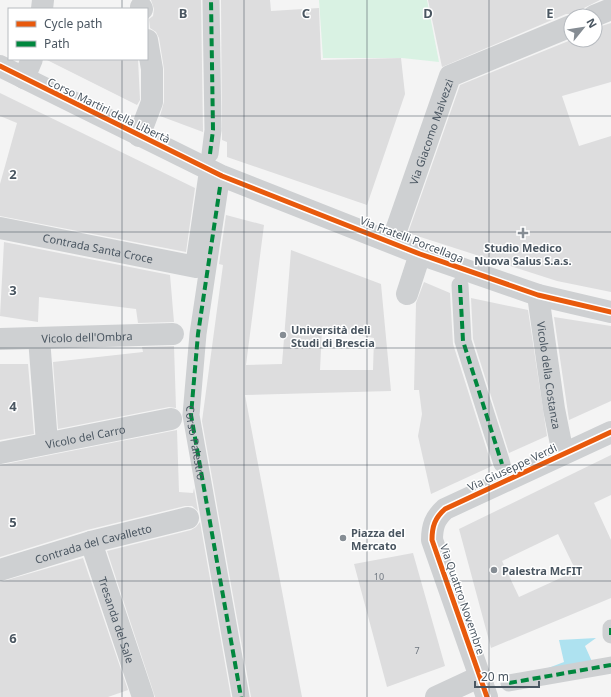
<svg xmlns="http://www.w3.org/2000/svg" width="611" height="697" viewBox="0 0 611 697" font-family="'Noto Sans',sans-serif">
<style>
.green{fill:#d9f2e3}
.water{fill:#aee2f0}
.building{fill:#ddddde;fill-rule:evenodd}
.lines{fill:none;stroke-linecap:round;stroke-linejoin:round}
.pedestrian{stroke:#ced0d2;stroke-width:17}
.minor{stroke:#ced0d2;stroke-width:22}
.quiet{stroke:#00873e;stroke-width:4;stroke-dasharray:8 4;stroke-linecap:butt}
.cycleway-casing{stroke:#fff;stroke-width:8}
.cycleway{stroke:#e8590c;stroke-width:5}
.grid{fill:none;stroke:#4a5661;stroke-width:1;stroke-opacity:0.55}
.poi-dot{fill:#868d94;stroke:#fff;stroke-width:1.5}
.labels{text-anchor:middle;dominant-baseline:central;stroke-width:3;stroke-linejoin:round;paint-order:stroke}
.number-label{font-size:9px;fill:#707881}
.street-label{font-size:11px;fill:#4a5661;stroke:#fff}
.poi-label{font-size:11px;font-weight:bold;fill:#4a5661;stroke:#fff;text-anchor:start}
.grid-label{font-size:13px;text-anchor:middle;font-weight:bold;fill:#4a5661;stroke:#fff;stroke-width:3;stroke-linejoin:round;paint-order:stroke}
</style>
<rect width="100%" height="100%" fill="#f4f4f4"/>
<path class="green" d="M319 0H427L439 62 402 58H323Z"/>
<path class="water" d="M596 638 585 646 594 666 522 678 564 662 559 640Z"/>
<path class="building" d="M151 0H201L203 132 160 116 164 102V69L159 38 156 32 150 28 149 19 153 16 154 9Z
M221 0H270L271 11 319 8 321 60 401 58 405 94 367 205 227 157V142L222 140Z
M428 0H600L584 8 582 16 572 14H566L442 67Z
M611 23V82L562 96 579 146 611 136V292L557 281 408 233 460 85 571 40H595V28Z
M45 59H138L140 100 137 105Z
M0 93 195 188 186 252 0 216V184L17 123 0 116Z
M226 215 264 225 246 365 282 364 291 250 381 284 391 391 245 395 302 697H251L202 421 223 265 219 264ZM322 329 374 338 373 370H320Z
M4 242 170 275 174 322 138 323 136 309 39 297 38 322 0 316Z
M424 282 450 293 453 344 492 466 431 494 418 436 422 414 419 390H414L416 303Z
M471 298 528 310 547 436 509 453 473 339Z
M554 317 611 326V401L569 420Z
M174 346 176 408 169 407 58 429 53 362 143 352 142 347Z
M0 364H28L34 434 0 440Z
M177 430 179 492 193 493 194 488 198 511 192 506H185L87 530 0 557V465Z
M611 455V495L594 503 611 540V598L491 648 459 529ZM558 534 576 571 519 597 502 561Z
M200 522 231 697H155L107 551 191 530 196 527Z
M413 553 445 666 387 687 354 564Z
M83 558 128 690 108 697H0V582Z"/>
<g class="lines">
<path class="pedestrian" d="M210 154 213 130 211 0
M220 187 198 334 191 415 241 697
M460 285 463 341 502 464
M611 628V635
M509 683 611 665"/>
<g class="minor">
<path d="M141 7 142 9"/>
<path d="M42 9 43 0"/>
<path d="M594 16 611 9"/>
<path d="M0 66 222 176 420 254 538 295 611 312"/>
<path d="M24 78 32 59"/>
<path d="M139 136 152 102V69L147 40"/>
<path id="s1" d="M0 228 196 267 210 171"/>
<path id="s2" d="M392 242 450 76 571 26"/>
<path d="M407 294 420 254"/>
<path id="s3" d="M538 295 554 409 563 454"/>
<path d="M39 338 47 443"/>
<path id="s4" d="M0 339 173 334"/>
<path id="s5" d="M0 453 171 419"/>
<path id="s6" d="M91 542 143 697"/>
<path id="s7" d="M0 570 91 542 188 518"/>
<path d="M436 697 479 677"/>
<path d="M487 697 432 540C432 526 435 518 445 509L611 432"/>
</g>
<g class="quiet">
<path d="M210 154 213 130 211 0"/>
<path id="s8" d="M220 187 198 334 191 415 241 697"/>
<path d="M460 285 463 341 502 464"/>
<path d="M611 628V635"/>
<path d="M509 683 611 665"/>
</g>
<g class="cycleway-casing">
<path id="cycleway" d="M0 66 222 176 420 254 538 295 611 312
M487 697 432 540C432 526 435 518 445 509L611 432"/>
</g>
<use href="#cycleway" class="cycleway"/>
</g>
<path class="grid" d="M122 0V9M244 0V697M367 0V697M489 0V697M122 59V697M0 116H611M0 232H611M0 348H611M0 465H611M0 581H611"/>
<g class="poi-dot">
<path d="M521 227h4v4h4v4h-4v4h-4v-4h-4v-4h4z"/>
<circle cx="283" cy="335" r="4"/>
<circle cx="343" cy="538" r="4"/>
<circle cx="494" cy="570" r="4"/>
</g>
<g class="labels">
<g class="number-label">
<text x="379" y="576">10</text>
<text x="417" y="650">7</text>
</g>
<g class="street-label">
<text transform="translate(109 110) rotate(26)">Corso Martiri della Libertà</text>
<text stroke="none"><textPath href="#s2" startOffset="117">Via Giacomo Malvezzi</textPath></text>
<text transform="translate(412 239) rotate(21)">Via Fratelli Porcellaga</text>
<text stroke="none"><textPath href="#s1" startOffset="100">Contrada Santa Croce</textPath></text>
<text stroke="none"><textPath href="#s4" startOffset="87">Vicolo dell'Ombra</textPath></text>
<text stroke="none"><textPath href="#s3" startOffset="81">Vicolo della Costanza</textPath></text>
<text stroke="none"><textPath href="#s5" startOffset="87">Vicolo del Carro</textPath></text>
<text stroke="none"><textPath href="#s8" startOffset="258">Corso Palestro</textPath></text>
<text transform="translate(512 467) rotate(-25)">Via Giuseppe Verdi</text>
<text stroke="none"><textPath href="#s7" startOffset="97">Contrada del Cavalletto</textPath></text>
<text transform="translate(463 599) rotate(71)">Via Quattro Novembre</text>
<text stroke="none"><textPath href="#s6" startOffset="82">Tresanda del Sale</textPath></text>
</g>
<g class="poi-label">
<text x="523" y="247" text-anchor="middle">Studio Medico<tspan x="523" dy="13">Nuova Salus S.a.s.</tspan></text>
<text x="291" y="329">Università deli<tspan x="291" dy="13">Studi di Brescia</tspan></text>
<text x="351" y="532">Piazza del<tspan x="351" dy="13">Mercato</tspan></text>
<text x="502" y="570">Palestra McFIT</text>
</g>
</g>
<g class="grid-label">
<text x="183" y="18">B</text>
<text x="306" y="18">C</text>
<text x="428" y="18">D</text>
<text x="550" y="18">E</text>
<text x="13" y="179">2</text>
<text x="13" y="295">3</text>
<text x="13" y="411">4</text>
<text x="13" y="527">5</text>
<text x="13" y="643">6</text>
</g>
<rect x="8" y="8" width="140" height="52" fill="#ffffff" stroke="#b7bbc0"/>
<rect x="16" y="21" width="20" height="6" fill="#e8590c" stroke="#b7bbc0"/>
<text x="44" y="28" font-size="12" fill="#4a5661">Cycle path</text>
<rect x="16" y="41" width="20" height="6" fill="#00873e" stroke="#b7bbc0"/>
<text x="44" y="48" font-size="12" fill="#4a5661">Path</text>
<g transform="translate(583 28) rotate(60)"><circle r="19" fill="#ffffff" stroke="#b7bbc0"/>
<path d="M0-3L7 15L0 10L-7 15Z" fill="#868d94"/>
<text y="-6" font-size="11" font-weight="bold" text-anchor="middle" fill="#4a5661">N</text>
</g>
<path d="M475 681v6h64v-6" fill="none" stroke="#4a5661" stroke-width="2"/>
<text x="481" y="681" font-size="12" fill="#4a5661" stroke="#ffffff" stroke-width="3" paint-order="stroke">20 m</text>
</svg>
